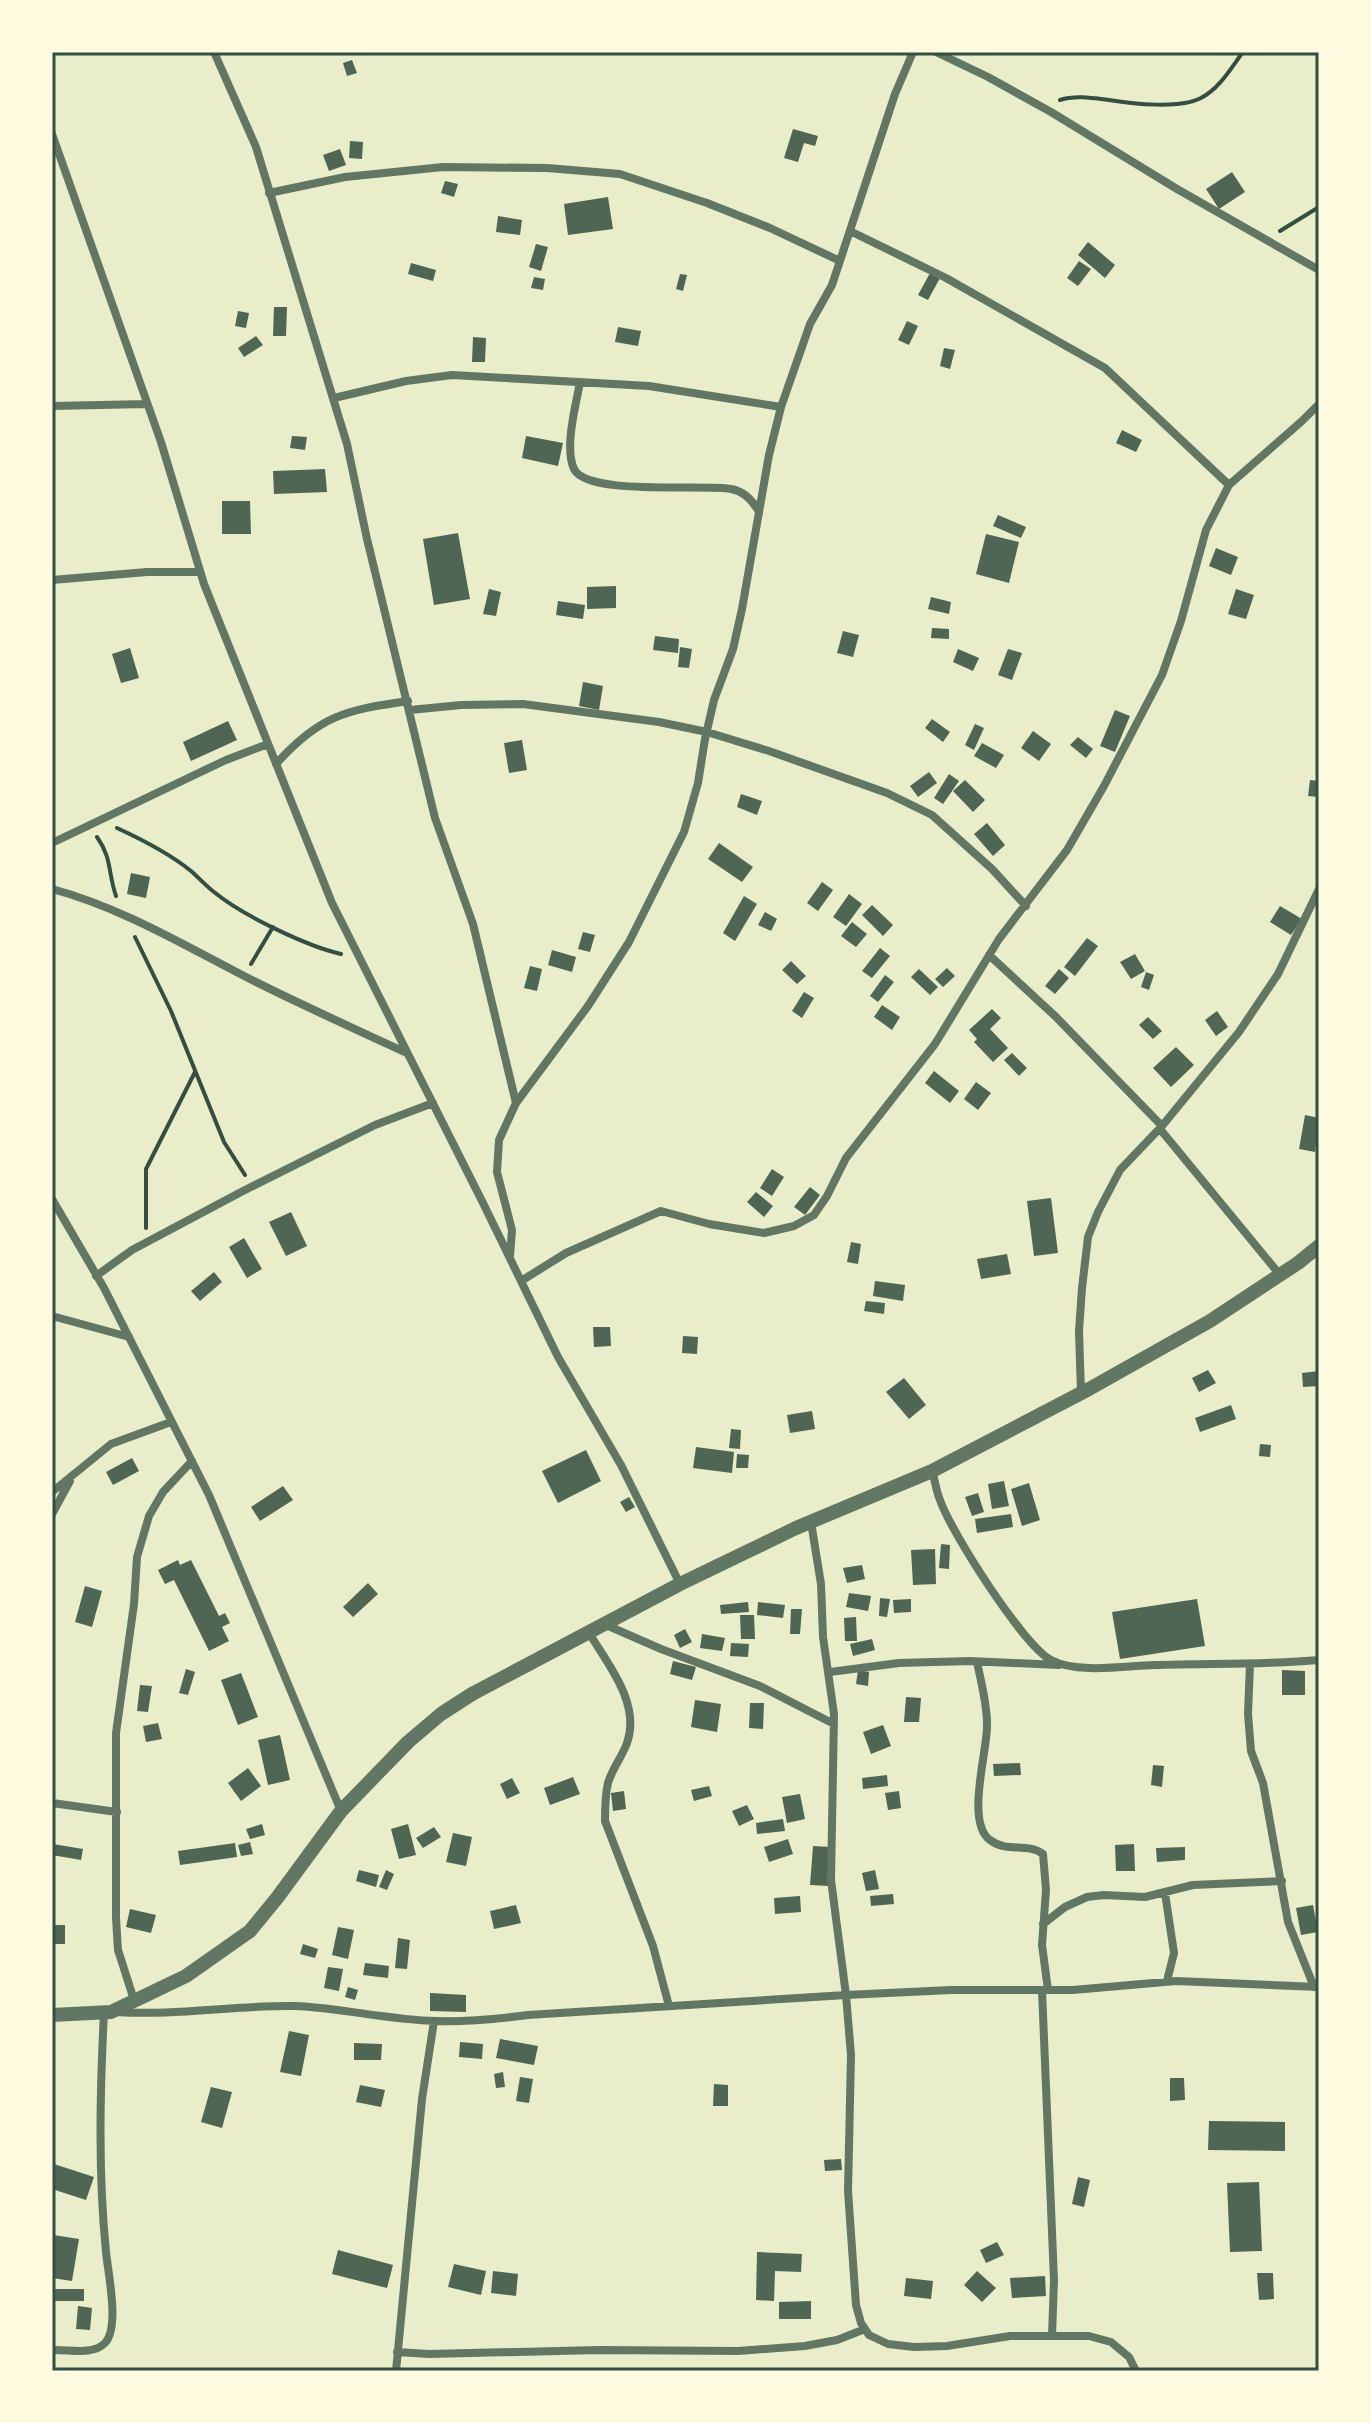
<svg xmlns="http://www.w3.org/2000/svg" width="1371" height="2423" viewBox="0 0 1371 2423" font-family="'PT Sans',sans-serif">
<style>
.building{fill:#4f6655}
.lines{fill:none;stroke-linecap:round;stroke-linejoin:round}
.path{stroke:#344e41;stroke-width:4}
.minor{stroke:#617663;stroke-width:8}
.tertiary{stroke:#617663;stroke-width:14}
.neatline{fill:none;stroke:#344e41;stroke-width:3}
</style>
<rect width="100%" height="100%" fill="#e9edc9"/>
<path class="building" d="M352 60 357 73 347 76 343 63Z
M793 129 818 136 815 146 804 143 798 162 784 158Z
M350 141 363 142 362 159 349 158Z
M340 149 346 165 329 171 323 155Z
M1232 172 1245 192 1219 209 1206 189Z
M445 181 458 184 454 197 441 193Z
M608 197 613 229 568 235 564 204Z
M498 216 522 220 520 235 496 232Z
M1088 242 1115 265 1105 278 1078 255Z
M536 244 548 247 541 271 529 267Z
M1079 261 1091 269 1078 286 1067 278Z
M411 263 436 270 433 281 408 274Z
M930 273 940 278 928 300 918 295Z
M680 274 687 275 683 291 676 289Z
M534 277 545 279 543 290 531 288Z
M274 307H287L286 336H273Z
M238 311 249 313 246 328 235 326Z
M907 321 918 326 909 345 898 340Z
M618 327 641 331 638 346 615 342Z
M256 336 263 345 244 357 238 348Z
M473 337 486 338 485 362H472Z
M944 348 955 350 950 369 940 366Z
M1122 430 1142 440 1136 452 1116 443Z
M292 436 307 437 305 450 290 448Z
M526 436 563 443 558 466 522 458Z
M325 469 327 492 274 494 273 471Z
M222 501H250L251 534H222Z
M998 515 1026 527 1021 538 993 526Z
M458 533 470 599 434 605 423 539Z
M986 534 1019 542 1009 583 976 574Z
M1216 548 1238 557 1231 575 1209 566Z
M616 586V608L587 609V587Z
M489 589 501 592 496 616 483 614Z
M1236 589 1254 595 1246 619 1228 614Z
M931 597 951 602 949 614 928 609Z
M558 601 585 605 583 619 556 615Z
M932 628 949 629V639L931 638Z
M843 631 859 635 853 657 837 653Z
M655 636 679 639 678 653 653 650Z
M680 647 692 649 689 668 678 667Z
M130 648 139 678 121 683 112 654Z
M958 649 979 658 973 671 953 662Z
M1008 649 1022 653 1012 680 998 675Z
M583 682 603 686 599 710 579 706Z
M1115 710 1130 716 1115 752 1100 746Z
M932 719 950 732 943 742 925 728Z
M228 721 237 740 191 761 183 742Z
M975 724 984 728 974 750 965 745Z
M1033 731 1051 744 1039 761 1021 748Z
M1078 737 1093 749 1086 758 1070 745Z
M522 740 527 770 509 773 504 743Z
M982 743 1004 755 996 768 974 756Z
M929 772 937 783 918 797 910 786Z
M949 774 959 781 943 804 934 798Z
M965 780 985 800 973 812 953 791Z
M1310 780 1319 781V797L1308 796Z
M741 794 762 801 757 815 737 807Z
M987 823 1005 845 993 856 974 834Z
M719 843 753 867 742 882 708 859Z
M131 873 150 877 146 898 127 894Z
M822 882 833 890 818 911 807 903Z
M849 894 862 904 846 926 833 917Z
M744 896 757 904 735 941 723 933Z
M872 905 893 925 883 936 862 915Z
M1280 906 1302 919 1291 935 1270 922Z
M765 912 777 919 771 931 758 925Z
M852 922 867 934 856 947 841 936Z
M583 932 595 935 590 952 578 949Z
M1087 938 1098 946 1075 976 1064 967Z
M880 948 890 956 872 978 862 971Z
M552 950 576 957 572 972 548 965Z
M1135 954 1145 971 1131 979 1120 962Z
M791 961 806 976 797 984 782 970Z
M530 966 542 969 537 991 524 988Z
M947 968 955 976 943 987 935 979Z
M919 969 938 987 930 995 911 977Z
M1059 969 1069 978 1055 994 1045 986Z
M1146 972 1154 975 1149 990 1141 987Z
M885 975 894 982 878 1002 870 996Z
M804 992 814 998 802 1018 792 1011Z
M882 1005 900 1017 892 1030 874 1017Z
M992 1009 1001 1018 990 1029 1008 1048 993 1062 974 1042 977 1039 969 1030Z
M1217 1011 1228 1027 1216 1036 1205 1020Z
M1148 1017 1162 1031 1153 1039 1139 1025Z
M1176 1047 1194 1065 1171 1087 1153 1068Z
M1012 1053 1027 1068 1019 1076 1004 1060Z
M934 1071 959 1091 950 1103 925 1083Z
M976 1082 991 1093 978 1110 964 1099Z
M1305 1115 1319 1118 1315 1152 1299 1149Z
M772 1169 784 1177 772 1196 760 1188Z
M810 1187 820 1195 805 1215 794 1207Z
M756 1192 773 1206 764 1217 747 1202Z
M1051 1198 1058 1253 1034 1256 1027 1201Z
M291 1212 307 1246 286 1256 269 1222Z
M244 1238 262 1269 247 1278 229 1247Z
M851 1242 861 1244 858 1264 847 1262Z
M1007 1254 1011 1274 981 1279 977 1259Z
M214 1272 222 1282 200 1301 191 1291Z
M875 1281 905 1285 903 1301 873 1296Z
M866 1301 885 1303 884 1314 864 1311Z
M593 1327H610L611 1346 594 1347Z
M683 1336 698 1337 697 1354 682 1353Z
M1208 1370 1216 1383 1199 1392 1192 1378Z
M1319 1371V1386L1303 1387 1302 1373Z
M904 1378 926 1405 909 1419 886 1392Z
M1231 1405 1236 1419 1200 1432 1195 1418Z
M812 1411 815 1429 790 1433 787 1415Z
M731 1429 741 1430 740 1449 729 1448Z
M1260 1444 1271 1445 1270 1457 1259 1456Z
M696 1447 734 1452 732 1473 693 1468Z
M586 1450 601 1481 558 1503 542 1471Z
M737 1454 749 1455 748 1468H736Z
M132 1458 139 1471 113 1485 106 1472Z
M1004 1481 1009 1506 992 1509 988 1484Z
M1029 1483 1040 1520 1022 1526 1011 1489Z
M283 1486 293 1500 260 1521 251 1507Z
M978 1493 984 1512 972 1516 965 1497Z
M629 1497 635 1507 626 1512 620 1502Z
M1011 1514 1013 1527 977 1533 975 1519Z
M941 1544 950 1545 949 1569 939 1568Z
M935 1549 936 1584 913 1585 911 1550Z
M178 1560 180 1565 191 1560 219 1616 225 1613 230 1623 222 1627 229 1641 209 1651 174 1580 165 1584 158 1570Z
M862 1565 865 1579 847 1583 843 1568Z
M368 1583 378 1594 353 1617 343 1607Z
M85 1586 102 1591 92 1627 75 1622Z
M849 1593 871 1596 868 1611 846 1607Z
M880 1598 890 1599 887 1617 879 1616Z
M911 1599V1612L894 1613 893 1600Z
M1197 1599 1205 1646 1120 1659 1112 1612Z
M748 1602 749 1612 721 1614 720 1605Z
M758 1602 785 1605 783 1618 757 1615Z
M791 1609H802L800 1634H790Z
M740 1615H754L755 1639H741Z
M856 1617 857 1641H845L844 1618Z
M685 1629 692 1642 680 1648 674 1635Z
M702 1634 725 1638 722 1651 700 1648Z
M872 1639 875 1650 853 1656 850 1644Z
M731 1643 749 1644 748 1657 730 1656Z
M673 1661 696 1667 692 1680 670 1674Z
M186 1669 195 1672 188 1695 179 1693Z
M858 1670 869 1672 868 1686 856 1684Z
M1282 1670 1305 1671V1695H1282Z
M241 1673 258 1717 238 1725 221 1680Z
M140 1685 152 1686 148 1712 137 1711Z
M906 1697 921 1698 919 1722H904Z
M695 1700 721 1704 717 1732 691 1727Z
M750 1703H764L763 1729 749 1728Z
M158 1723 162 1739 146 1742 143 1726Z
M883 1725 891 1746 871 1754 863 1732Z
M280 1735 290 1780 268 1785 258 1740Z
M1020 1763 1021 1775 994 1776 993 1764Z
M1153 1765 1164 1766 1162 1787 1151 1785Z
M248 1768 261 1786 241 1801 228 1783Z
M887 1775 888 1786 863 1789 862 1778Z
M573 1777 580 1794 550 1805 544 1788Z
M512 1778 520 1793 507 1799 500 1784Z
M709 1786 712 1796 694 1801 691 1790Z
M624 1791 626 1809 613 1811 611 1793Z
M899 1791 901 1808 888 1810 885 1793Z
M800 1794 805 1819 787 1823 782 1797Z
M747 1805 754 1819 739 1826 732 1811Z
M783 1819 785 1831 757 1834 756 1823Z
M262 1824 265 1835 250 1839 246 1829Z
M408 1824 416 1855 399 1859 391 1829Z
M434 1827 441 1837 423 1848 416 1838Z
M453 1833 472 1837 466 1866 446 1862Z
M788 1839 793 1854 769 1862 764 1847Z
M250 1842 253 1854 241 1856 238 1845Z
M235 1843 237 1857 180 1865 178 1851Z
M53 1844 83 1849 81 1860 52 1855Z
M1134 1844 1135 1871H1116L1115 1845Z
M813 1846 831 1847 829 1886 810 1885Z
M1185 1847V1860L1157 1862 1156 1848Z
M359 1870 379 1875 376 1887 356 1881Z
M386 1870 394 1874 387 1890 379 1887Z
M875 1870 879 1889 866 1891 862 1873Z
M893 1894 894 1904 871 1906 870 1896Z
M800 1896 801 1912 775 1914 774 1898Z
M516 1905 521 1923 494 1929 490 1911Z
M1313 1905 1318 1932 1301 1935 1296 1908Z
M130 1909 156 1915 151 1933 126 1927Z
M52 1925H65V1944H52Z
M338 1927 354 1930 348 1959 332 1955Z
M398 1938 410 1940 407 1969 395 1968Z
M303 1944 318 1949 315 1958 300 1954Z
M365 1963 389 1966 388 1978 363 1975Z
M328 1967 343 1969 339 1991 324 1988Z
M348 1987 358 1990 355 2000 345 1997Z
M430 1993 466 1995V2012L430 2011Z
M289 2031 309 2035 301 2076 280 2072Z
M500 2039 538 2046 534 2065 496 2058Z
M460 2042 483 2044 482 2059 459 2057Z
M354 2043 382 2044 381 2060H354Z
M503 2072 505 2087 496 2088 494 2074Z
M520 2077 533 2079 529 2103 516 2101Z
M1170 2078H1184L1185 2100 1170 2101Z
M714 2084 728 2085V2106H713Z
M360 2085 385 2090 381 2107 356 2102Z
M211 2087 232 2092 222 2128 201 2122Z
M1209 2121 1285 2122V2151L1208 2150Z
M841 2159 842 2170 825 2171 824 2160Z
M54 2164 94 2177 86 2200 52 2189Z
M1078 2177 1090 2180 1084 2207 1072 2204Z
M1259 2182 1262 2251 1230 2252 1227 2183Z
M54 2235 79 2239 72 2281 52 2278Z
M997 2242 1004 2255 986 2263 980 2250Z
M338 2250 393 2265 387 2288 332 2274Z
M757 2252 802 2254 801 2272 775 2271 774 2301 756 2300Z
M454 2264 486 2271 481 2295 448 2287Z
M493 2271 518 2274 516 2296 491 2293Z
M977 2271 996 2288 982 2302 964 2285Z
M1257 2273H1273L1274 2299 1259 2300Z
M1045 2276 1046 2296 1012 2298 1010 2278Z
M906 2278 933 2281 931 2299 904 2296Z
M52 2289H84V2301H52Z
M811 2301V2319H779V2302Z
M78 2306 92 2308 90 2330 76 2329Z"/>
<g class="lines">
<path class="path" d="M1060 100C1075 95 1093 98 1109 100 1133 104 1180 109 1201 98 1220 88 1231 68 1243 52
M1280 231 1319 207
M117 828C143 840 169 853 191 871 199 878 206 886 214 892 242 915 306 946 341 954
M97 837C112 858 108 873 116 896
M135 937 171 1011 224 1142 245 1175
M251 964 273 927
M146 1228V1169L195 1072"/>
<path class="minor" d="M214 52 256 147 347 444 367 539 435 818 473 924 516 1103
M936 52 988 77 1051 112 1177 189 1319 270
M52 134 161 442 204 584 332 903 482 1201 558 1357 621 1465 680 1584
M269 193 345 177 443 167 547 168 620 174 707 203 770 228 840 261
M850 231 946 278 1105 368 1229 485
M580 382C576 405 564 447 574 469 587 496 702 484 731 489 744 491 753 501 759 512
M334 398 406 381 452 375 649 386 781 407
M52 406 147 404
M52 580 147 572H200
M410 710 461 705 523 704 659 722 707 732 769 751 887 793 932 815 992 869 1026 906
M276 764C319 716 345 710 408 701
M52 843 226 760 268 744
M52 889C120 907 184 945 246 977 299 1004 353 1028 407 1053
M989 955 1055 1016 1162 1126
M1160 1129 1280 1275
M52 1199 104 1288 209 1495 341 1811
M510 1256 512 1230 497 1172 499 1140 516 1103 588 1006 629 942 684 832 698 783 705 739 714 700 733 649 742 609 769 455 781 407 810 324 832 285 895 94 913 52
M96 1276 132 1250 243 1191 375 1125 433 1103
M521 1281 566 1253 661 1211 709 1224 764 1233 794 1226 814 1215 827 1196 846 1158 935 1044 999 939 1067 850 1104 786 1162 675 1181 621 1206 530 1229 485 1302 421 1319 404
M52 1316 129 1337
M1081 1393 1079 1331 1082 1288 1088 1237 1098 1212 1120 1170 1162 1126 1239 1032 1278 974 1319 889
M932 1471C935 1480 936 1491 940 1500 951 1532 1023 1645 1051 1660 1077 1674 1125 1666 1154 1665 1209 1663 1264 1665 1319 1660
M52 1492 111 1444 171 1422
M52 1514 70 1481
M811 1522 821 1584 823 1637 834 1714 831 1880 846 1995 851 2055 848 2191 856 2305 861 2323 869 2335 888 2344 914 2347 947 2346 1010 2336H1089L1111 2342 1129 2357 1136 2371
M606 1625 661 1649 760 1686 834 1724
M589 1633C608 1664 641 1704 627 1743 622 1757 612 1769 608 1783 605 1795 605 1808 605 1821L653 1946 669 2006
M977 1662C981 1682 987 1703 987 1724 988 1750 965 1822 990 1840 1007 1853 1027 1842 1043 1854L1046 1890 1042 1945 1048 1990
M1250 1664 1248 1714 1251 1751 1263 1783 1288 1922 1314 1987
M830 1672 899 1663 970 1661 1059 1665
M52 1803 117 1812
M1165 1893 1174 1953 1167 1981
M1043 1924 1065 1907 1087 1897 1104 1895 1145 1897 1193 1885 1282 1881
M1042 1990 1054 2280 1052 2336
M134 2000 118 1950 116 1918V1733L134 1604 137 1557 149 1516 163 1492 192 1461
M116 2012C176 2016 235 2005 295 2006 342 2008 389 2020 436 2021 467 2022 497 2019 528 2015L846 1995 951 1990H1073L1176 1981 1319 1987
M52 2350C69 2349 92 2356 105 2343 120 2327 108 2273 106 2252 98 2172 100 2092 104 2012
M397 2352 429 2354 599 2350 738 2351 805 2346 837 2340 865 2329
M396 2371 422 2099 434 2021"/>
<path class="tertiary" d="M52 2015 111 2012 186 1976 250 1931 277 1898 341 1811 408 1742 441 1714 472 1694 680 1584 796 1528 932 1471 1089 1389 1210 1321 1298 1263 1319 1246"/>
</g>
<rect width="1371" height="2423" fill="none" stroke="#fefae0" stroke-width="108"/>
<rect x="54" y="54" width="1263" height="2315" class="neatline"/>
</svg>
